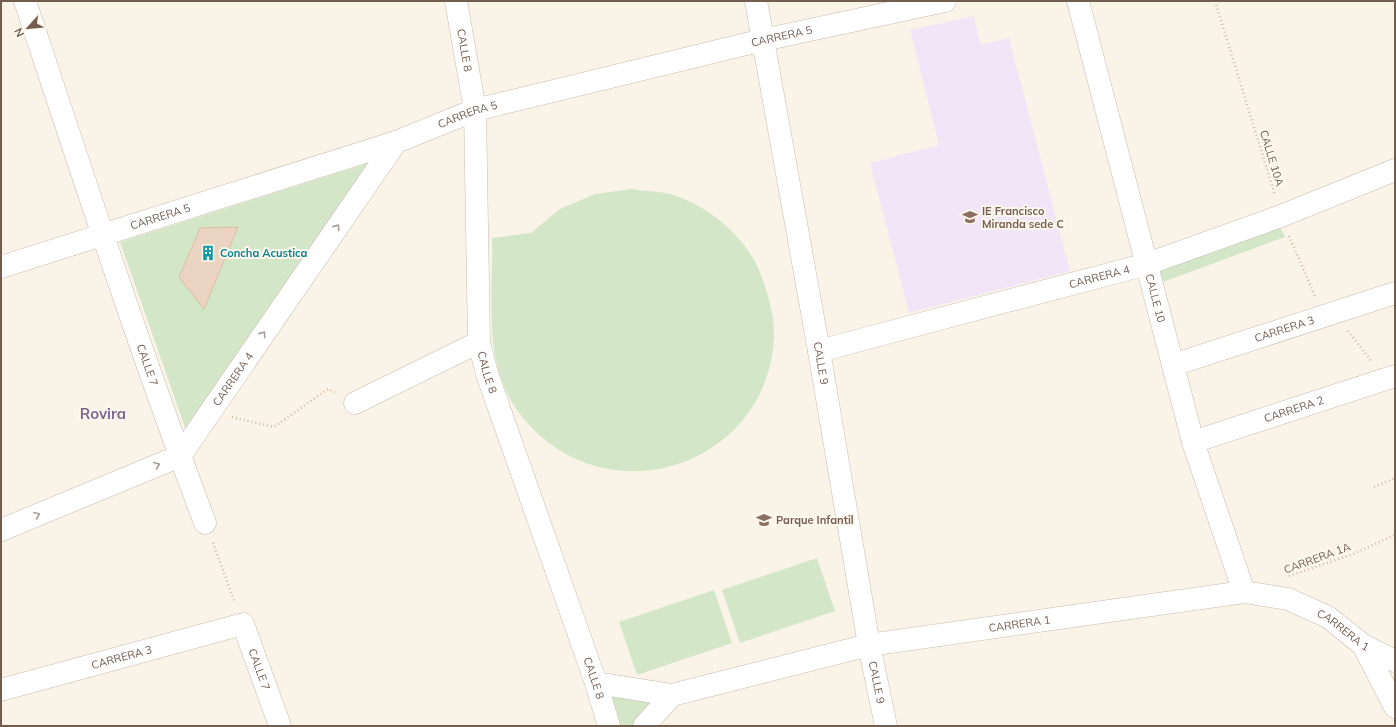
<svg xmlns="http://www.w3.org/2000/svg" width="1396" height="727" viewBox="0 0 1396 727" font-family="Mulish,sans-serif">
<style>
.education{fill:#f1e5f7}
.green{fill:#d3e7c8}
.building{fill:#ebd4c1;stroke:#debea5}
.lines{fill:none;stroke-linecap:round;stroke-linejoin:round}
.minor-casing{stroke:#c8bbad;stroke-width:23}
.path{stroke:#d2baa6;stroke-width:2.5;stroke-dasharray:1 3;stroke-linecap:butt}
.minor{stroke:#fff;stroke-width:22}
.oneway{stroke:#aa9e95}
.labels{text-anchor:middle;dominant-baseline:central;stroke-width:4;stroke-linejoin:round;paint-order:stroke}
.street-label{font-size:11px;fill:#725d4f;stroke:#fdf8ee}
.education-label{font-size:11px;font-weight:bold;fill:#785e54;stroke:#fdf8ee;text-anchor:start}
.culture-label{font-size:11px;font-weight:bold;fill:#0d838f;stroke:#fdf8ee;text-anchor:start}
.district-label{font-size:15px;font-weight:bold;fill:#83668e;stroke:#fdf8ee}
</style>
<rect width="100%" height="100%" fill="#faf4e8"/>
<path class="education" d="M974 16 981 45 1009 38 1070 271 909 313 870 163 939 145 910 30Z"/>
<path class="green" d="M372 162 188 436 120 242Z
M632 189C644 191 658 191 670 194 708 205 747 237 761 275 768 295 775 316 774 337 769 454 633 512 544 439 526 424 510 404 502 381 486 340 493 282 492 238L531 233 560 209 595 194Z
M1277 221 1285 237 1160 283 1155 264Z
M817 558 835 611 740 643 722 590Z
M714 590 732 643 637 675 619 622Z
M603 689 662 699 637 726H615Z"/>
<path class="building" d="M238 227 204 309 179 277 200 228Z"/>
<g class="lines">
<g class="minor-casing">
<g id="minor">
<path id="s1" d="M25 1C83 176 140 351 205 523"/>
<path id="s2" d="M456 1 475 110 479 342 487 374 596 683 609 726"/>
<path id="s3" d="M756 1 819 351 869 645 886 726"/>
<path id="s4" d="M1078 1 1193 442 1244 592"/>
<path id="s5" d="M1 267 396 142 475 110 763 40 945 1"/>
<path id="s6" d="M819 351 1147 264 1281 216 1395 170"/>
<path id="s7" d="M1173 365 1395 293"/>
<path d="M355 403 479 342"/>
<path id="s8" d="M1193 442 1395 376"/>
<path id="s9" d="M1 530 180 456 396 142"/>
<path d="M1363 645 1395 707"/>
<path d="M596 683 672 695"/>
<path id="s10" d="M1 690 243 624 280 726"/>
<path id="s11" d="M644 726 672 695 869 645 1244 592 1288 599 1328 617 1363 645 1395 661"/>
</g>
</g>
<path class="path" d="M1215 1 1275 195
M1289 236 1315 296
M1348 331 1372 362
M232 417 274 427 328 389 336 393
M1374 487 1395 478
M213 543 235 603
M1289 576 1353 554 1395 535"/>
<use href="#minor" class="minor"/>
</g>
<defs><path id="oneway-chevron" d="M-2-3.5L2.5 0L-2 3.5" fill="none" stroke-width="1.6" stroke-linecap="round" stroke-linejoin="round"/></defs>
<g class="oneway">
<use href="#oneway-chevron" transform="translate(337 227) rotate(-55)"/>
<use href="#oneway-chevron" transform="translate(263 334) rotate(-55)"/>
<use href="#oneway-chevron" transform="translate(157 465) rotate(-22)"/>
<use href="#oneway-chevron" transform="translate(37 515) rotate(-22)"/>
</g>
<defs>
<g id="school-bare" transform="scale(1.2)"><path d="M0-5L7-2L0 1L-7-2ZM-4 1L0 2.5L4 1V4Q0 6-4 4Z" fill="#8d6e63" stroke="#fdf8ee" stroke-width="2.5" paint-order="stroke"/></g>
<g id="building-bare" transform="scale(1.2)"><path d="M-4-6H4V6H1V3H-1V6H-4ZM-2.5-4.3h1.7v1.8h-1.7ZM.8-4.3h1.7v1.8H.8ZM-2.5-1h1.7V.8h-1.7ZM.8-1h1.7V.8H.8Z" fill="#0f9aa8" stroke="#fdf8ee" stroke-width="2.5" paint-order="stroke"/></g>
</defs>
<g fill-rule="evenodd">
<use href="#school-bare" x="970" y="217"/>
<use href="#building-bare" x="208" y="253"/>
<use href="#school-bare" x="764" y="520"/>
</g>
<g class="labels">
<g class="street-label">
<text stroke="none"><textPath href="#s5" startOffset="815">CARRERA 5</textPath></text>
<text stroke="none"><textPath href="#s2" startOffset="50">CALLE 8</textPath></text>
<text stroke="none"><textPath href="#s5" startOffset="491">CARRERA 5</textPath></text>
<text transform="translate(1272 158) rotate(73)">CALLE 10A</text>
<text stroke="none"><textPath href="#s5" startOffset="167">CARRERA 5</textPath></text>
<text stroke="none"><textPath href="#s6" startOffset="290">CARRERA 4</textPath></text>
<text stroke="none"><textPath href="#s4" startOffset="307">CALLE 10</textPath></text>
<text stroke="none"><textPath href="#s7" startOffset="117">CARRERA 3</textPath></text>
<text stroke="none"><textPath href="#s3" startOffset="368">CALLE 9</textPath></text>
<text stroke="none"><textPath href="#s1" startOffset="384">CALLE 7</textPath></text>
<text stroke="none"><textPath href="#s2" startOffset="374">CALLE 8</textPath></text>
<text stroke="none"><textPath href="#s9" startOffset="287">CARRERA 4</textPath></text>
<text stroke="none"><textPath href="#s8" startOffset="106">CARRERA 2</textPath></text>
<text transform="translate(1317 558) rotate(-20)">CARRERA 1A</text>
<text stroke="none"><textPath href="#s11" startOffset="397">CARRERA 1</textPath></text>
<text stroke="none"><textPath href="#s11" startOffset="732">CARRERA 1</textPath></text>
<text stroke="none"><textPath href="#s10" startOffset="125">CARRERA 3</textPath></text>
<text stroke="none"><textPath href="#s10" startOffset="299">CALLE 7</textPath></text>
<text stroke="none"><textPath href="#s2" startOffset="698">CALLE 8</textPath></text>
<text stroke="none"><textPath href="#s3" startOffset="692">CALLE 9</textPath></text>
</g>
<g class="education-label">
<text x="982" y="211">IE Francisco<tspan x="982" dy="13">Miranda sede C</tspan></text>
<text x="776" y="520">Parque Infantil</text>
</g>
<g class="culture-label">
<text x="220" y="253">Concha Acustica</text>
</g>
<g class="district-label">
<text x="103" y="413">Rovira</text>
</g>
</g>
<rect width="1396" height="727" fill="none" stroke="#725d4f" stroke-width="4"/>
<g transform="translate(28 28) rotate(243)" stroke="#fdf8ee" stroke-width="3" paint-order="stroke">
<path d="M0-3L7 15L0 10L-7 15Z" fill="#725d4f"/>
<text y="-6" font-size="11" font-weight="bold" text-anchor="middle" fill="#725d4f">N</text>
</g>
</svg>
